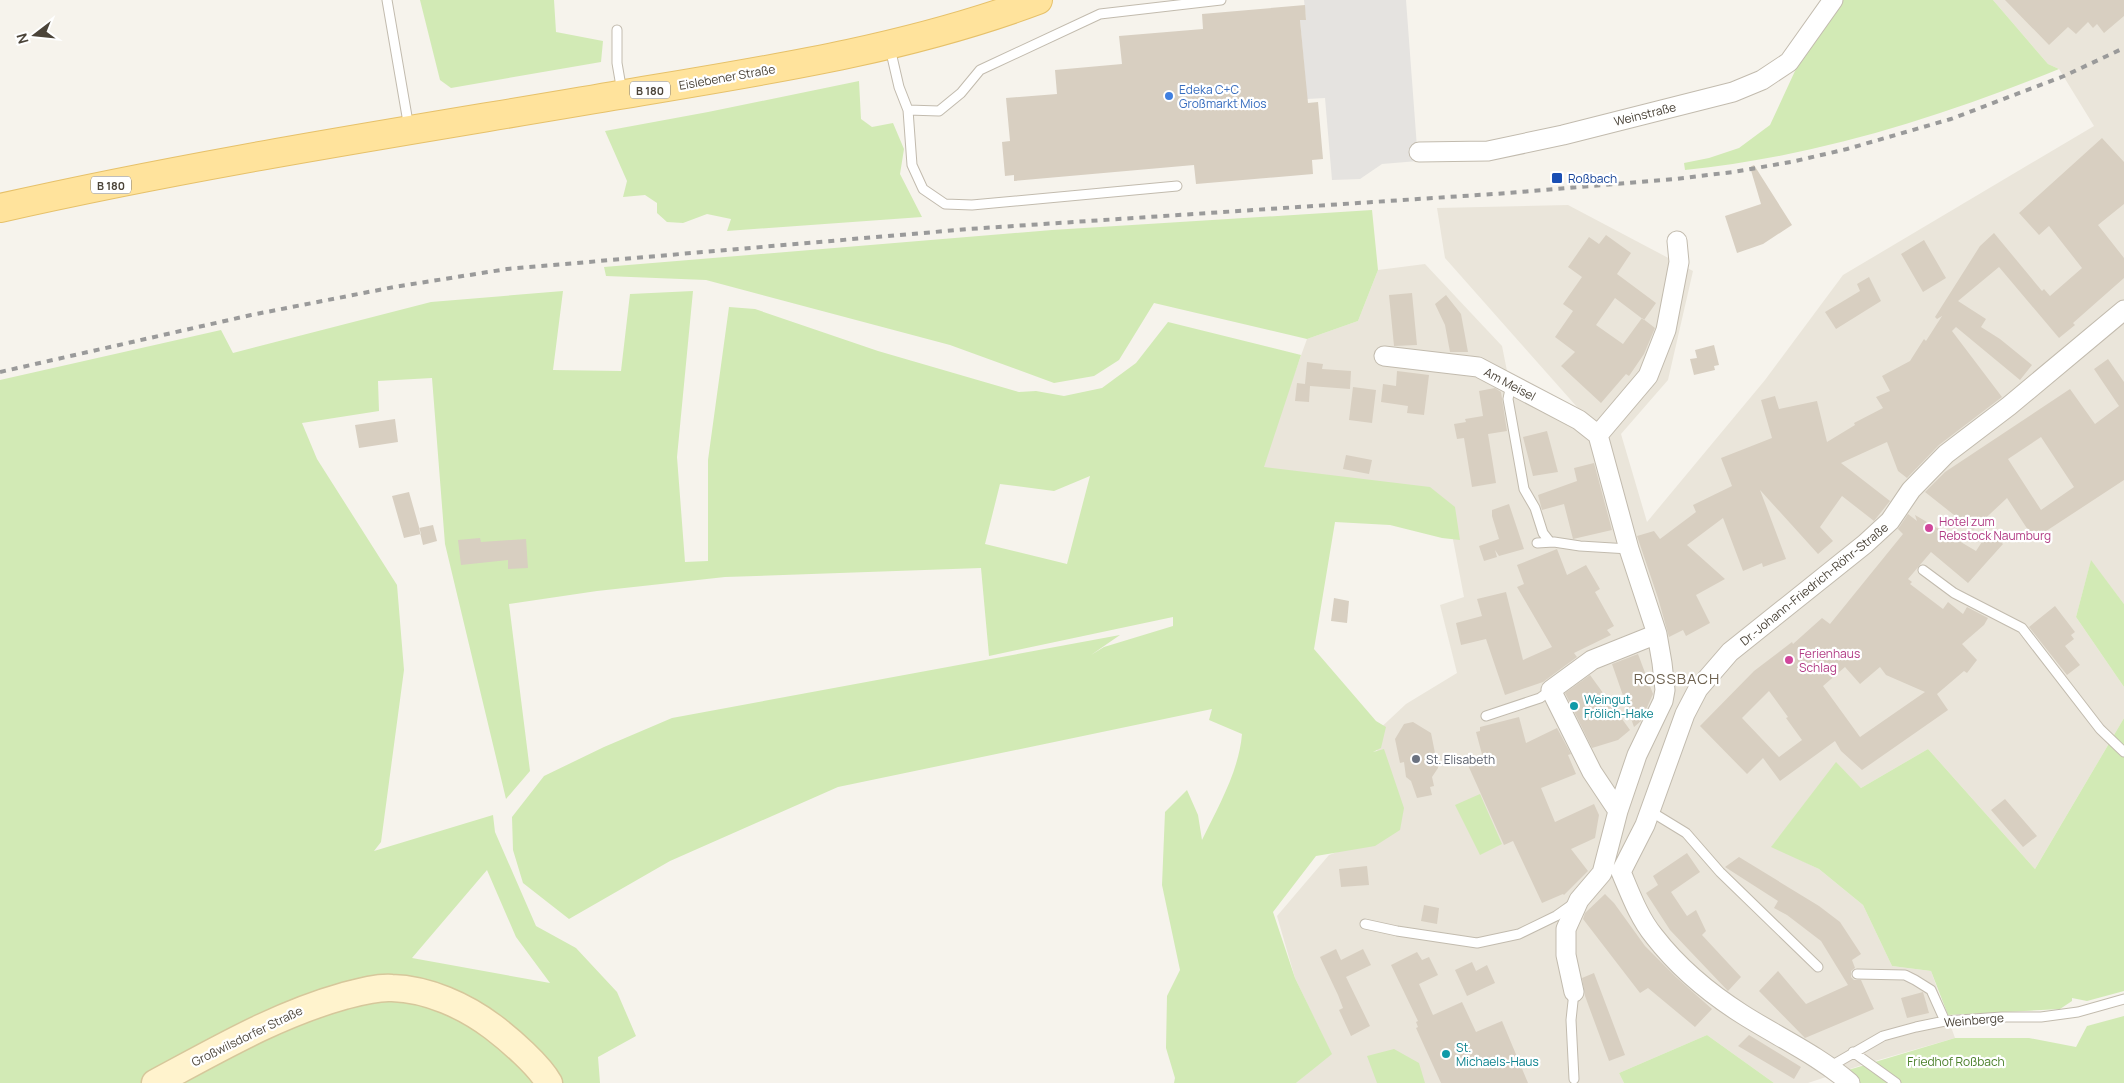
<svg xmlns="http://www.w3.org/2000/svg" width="2124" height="1083" viewBox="0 0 2124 1083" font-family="Manrope,sans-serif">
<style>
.residential{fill:#eae5da}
.green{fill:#d2eab5;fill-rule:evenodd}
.parking{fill:#e5e3e0}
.building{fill:#d8cfc1;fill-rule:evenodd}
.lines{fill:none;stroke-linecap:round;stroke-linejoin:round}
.lane-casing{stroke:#c2bbae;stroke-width:11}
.street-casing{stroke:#c2bbae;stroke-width:21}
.secondary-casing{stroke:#d6c79b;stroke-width:29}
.primary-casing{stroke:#e6c16a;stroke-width:30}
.lane{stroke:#fff;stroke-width:9}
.street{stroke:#fff;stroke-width:19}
.secondary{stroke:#fff3cd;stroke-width:26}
.primary{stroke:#ffe39c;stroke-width:28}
.rail{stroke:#9a9a9a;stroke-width:4;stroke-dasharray:6 6;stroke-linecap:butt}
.shop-dot{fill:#3f7fe0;stroke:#fff;stroke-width:2}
.transit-dot{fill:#1a4fb4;stroke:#fff;stroke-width:2}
.hotel-dot{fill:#d1479c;stroke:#fff;stroke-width:2}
.culture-dot{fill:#0f9aa8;stroke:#fff;stroke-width:2}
.worship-dot{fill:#6b7280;stroke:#fff;stroke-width:2}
.labels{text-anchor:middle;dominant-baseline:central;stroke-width:4.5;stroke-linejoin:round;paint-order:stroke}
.shield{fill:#fff;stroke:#817c74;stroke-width:1}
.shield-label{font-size:11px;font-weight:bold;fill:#4b4439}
.street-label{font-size:12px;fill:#4b4439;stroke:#fff}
.shop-label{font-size:12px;fill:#366cbe;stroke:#fff;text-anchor:start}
.transit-label{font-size:12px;fill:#164399;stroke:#fff;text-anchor:start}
.hotel-label{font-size:12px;fill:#b23c85;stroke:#fff;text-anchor:start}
.culture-label{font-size:12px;fill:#0d838f;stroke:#fff;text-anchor:start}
.worship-label{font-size:12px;fill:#5b616d;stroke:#fff;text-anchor:start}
.park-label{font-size:12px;fill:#4a7f2a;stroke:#fff}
.quarter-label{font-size:15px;letter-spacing:1px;fill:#6e6250;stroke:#fff}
</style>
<rect width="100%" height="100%" fill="#f6f3ec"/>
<path class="residential" d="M1993 0H2124V604L2091 561 2076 617 2124 687V718L2035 869 1928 749 1861 788 1836 763 1772 846 1819 869 1863 905 1892 966 1931 971 1955 1038 1868 1063 1808 1083H1774L1707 1035 1619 1073 1624 1083H1296L1331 1053 1295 978 1277 916 1329 855 1394 831 1374 734 1406 704 1457 673 1440 605 1464 597 1447 508 1260 469 1307 339 1358 321 1378 270 1425 264 1502 346 1508 376 1585 416 1445 258 1437 208 1568 205 1693 271 1668 380 1621 434 1647 522 1765 380 1843 275 2094 126 2059 69 2048 64Z"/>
<path class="green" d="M420 0H554L556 32 603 41 601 62 451 88 440 80Z
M1841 0H1993L2048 64 2059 69C1938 118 1814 157 1685 170L1684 163 1709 158 1739 148 1770 125 1795 71Z
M859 81 861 119 872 127 893 123 904 149 900 174 922 217 727 231 731 219 707 214 683 223 667 222 657 213V203L645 195 623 197 627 181 605 131 708 112Z
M1372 210 1378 270 1358 321 1307 339 1154 303 1119 360 1094 376 1054 383 950 345 706 280 606 276 604 267 1052 230Z
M563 291 553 370 621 371 630 294 693 291 677 457 685 562 708 561V460L729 307 755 309 878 351 1019 392 1036 391 1064 396 1102 388 1136 363 1168 322 1301 355 1264 467 1430 487 1455 507 1460 540 1442 538 1390 525 1335 522 1314 649 1376 721 1386 727 1381 748 1373 752 1384 749 1404 808 1400 830 1375 846 1316 856 1273 912 1295 978 1332 1054 1296 1083H1174L1175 1078 1166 1048 1167 996 1180 970 1162 885 1165 812 1187 790 1198 815 1202 840C1218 807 1239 771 1242 734L1209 720 1212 709 838 787 670 861 569 919 523 883 513 850 512 817 544 776 604 747 672 718 1120 635 1091 655 1104 647 1173 626V617L989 656 981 568 725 577 597 591 509 604 530 771 506 799 445 544 432 378 378 381 379 411 302 423 317 459 397 585 404 670 381 842 374 851 493 815 495 832 536 926 576 948 617 992 636 1036 598 1057 600 1083H0V380L221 330 233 353 431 302ZM1090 476 1067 564 985 544 1000 484 1054 491ZM487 870 516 937 550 983 412 958Z
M2091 560 2124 604V687L2076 617Z
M2124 718V991L2087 1001 2072 998V1001L2060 1009 1948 1015 1931 971 1892 966 1863 905 1819 869 1771 847 1836 762 1861 788 1928 749 2035 869Z
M1480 794 1502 844 1480 855 1455 805Z
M2124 1016V1083H1859L1845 1071 1955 1038H2029L2076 1047 2087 1026Z
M1707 1035 1774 1083H1624L1619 1073Z
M1394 1049 1419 1063 1425 1083H1377L1367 1056Z"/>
<path class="parking" d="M1304 0H1406L1418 161 1382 164 1360 179 1332 180 1325 98 1307 99 1300 20 1306 19Z"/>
<path class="building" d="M2005 0H2124V16L2104 33 2097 24 2093 28 2088 22 2076 34 2068 27 2049 45Z
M1305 5 1306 20H1300L1308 103 1318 102 1323 159 1312 160 1313 174 1196 184 1194 165 1014 181V175L1005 176 1002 142 1010 141 1006 98 1057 94 1055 70 1122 64 1119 36 1203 29 1202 14Z
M2102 138 2124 162V204L2098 225 2124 258V278L2073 323 2075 325 2059 338 1999 267 1958 301 1986 319 1981 327 2000 339 2032 365 2020 380 1956 327 1952 331 2002 397 1939 445 1907 478 1898 471 1887 442 1841 463 1890 501 1874 521 1842 496 1820 527 1833 541 1818 554 1760 490 1786 559 1763 567 1762 563 1743 571 1723 518 1687 545 1725 579 1696 595 1710 623 1686 636 1683 630 1669 637 1658 598 1637 536 1654 531 1660 539 1696 512 1693 505 1732 486 1721 458 1772 438 1761 400 1775 396 1779 409 1817 401 1827 442 1855 425 1854 423 1883 408 1876 397 1890 391 1882 376 1910 361 1924 339 1926 341 1942 316 1937 319 1935 317 1980 246 1994 233 2042 291 2044 289 2050 296 2082 268 2049 226 2039 235 2019 213Z
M1754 165 1792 225 1763 244 1737 253 1725 216 1761 204 1750 167Z
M1606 235 1631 253 1617 274 1656 303 1644 320 1615 298 1596 325 1623 344 1642 318 1655 328 1644 354 1629 376 1626 374 1601 403 1561 366 1575 352 1555 337 1573 311 1563 304 1582 277 1568 267 1589 237 1599 244Z
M1924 240 1946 278 1923 292 1901 254Z
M1869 277 1881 301 1836 329 1825 312 1860 291 1857 284Z
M1412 293 1417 345 1394 346 1389 295Z
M1446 295 1461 314 1468 352H1450L1445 325 1435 304Z
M1714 345 1719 365 1714 366 1715 370 1694 375 1690 359 1697 358 1695 350Z
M2108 359 2124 382V480L2034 539 2007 498 1973 530 1925 492 1945 472 2070 389 2095 424 2119 406 2094 369ZM2041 437 2074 487 2041 510 2008 459Z
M1307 362 1323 364 1322 369 1351 371 1350 389 1310 386 1309 402 1295 401 1297 383 1305 384Z
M1397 371 1429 375 1424 415 1407 413 1408 406 1381 402 1383 384 1396 386Z
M1353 387 1376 390 1372 423 1349 420Z
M1495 388 1501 392 1507 431 1488 434 1496 483 1472 487 1464 438 1457 439 1454 424 1466 422 1465 419 1483 416 1479 391Z
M395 419 398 442 359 448 355 425Z
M1547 431 1558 472 1533 476 1523 437Z
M1346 455 1372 460 1369 474 1343 469Z
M1594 463 1612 530 1573 539 1564 504 1542 510 1538 495 1577 481 1574 468Z
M409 492 421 534 404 538 392 496Z
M1509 504 1524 549 1499 556 1495 550 1497 557 1484 561 1479 546 1499 539 1492 516V510Z
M1908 514 1917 521 1915 515 1976 551 1989 531 2003 544 1968 583 1931 552 1908 579 1912 582 1910 584 1943 609 1948 602 1963 614 1967 607 1988 618 1984 625 1962 644 1977 660 1967 673 1964 671 1937 694 1948 710 1862 770 1841 751 1835 741 1780 781 1763 758 1747 774 1700 726 1754 671 1792 642 1793 644 1822 618 1830 624 1903 534 1898 529ZM1845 667 1860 684 1880 667 1886 675 1925 692 1860 737 1823 686ZM1769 691 1788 717 1786 718 1802 740 1779 757 1742 718Z
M433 525 437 541 423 545 419 528Z
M480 538 481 542 526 539 528 568 508 569V560L461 565 458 540Z
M1557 549 1567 575 1586 565 1600 589 1595 592 1614 626 1607 630 1611 635 1574 653 1577 657 1543 682 1505 695 1486 639 1461 645 1456 623 1482 616 1477 599 1506 592 1523 660 1552 647 1517 587 1524 584 1517 565Z
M1334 598 1349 601 1347 623 1331 621Z
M2055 606 2075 632 2071 635 2074 639 2065 646 2080 665 2067 675 2029 627Z
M1638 654 1653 694 1641 721 1634 727 1612 664Z
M1590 675 1630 730 1618 740 1592 748 1565 693Z
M1519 717 1526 743 1557 728 1571 754 1568 755 1576 774 1541 788 1555 822 1594 804 1599 815 1595 838 1571 849 1588 871 1564 895 1563 894 1542 903 1513 841 1504 845 1467 763 1483 758 1476 732 1480 731V727Z
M1413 722 1431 733 1438 768 1432 777 1434 786 1430 787 1432 795 1417 798 1411 781 1406 777 1404 762 1400 763 1395 739 1404 724Z
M2005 799 2037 836 2023 847 1991 810Z
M1687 853 1700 872 1671 892 1687 916 1696 910 1706 931 1702 935 1741 977 1728 991 1670 930 1646 893 1658 885 1653 876Z
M1739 857 1819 906 1840 922 1861 954 1852 960 1855 968 1851 971V977L1854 980H1861L1874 1009 1805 1038 1759 991 1778 971 1806 1004 1848 985 1821 941 1787 915 1774 908 1778 901 1725 867Z
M1367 866 1369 885 1341 887 1339 869Z
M1605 894 1614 903 1645 946 1676 977 1712 1009 1695 1027 1648 988 1640 993 1583 919 1585 913Z
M1424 905 1439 908 1437 924 1421 921Z
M1336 949 1341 960 1363 949 1371 965 1346 977 1370 1026 1351 1036 1339 1010 1343 1008 1338 995 1320 957Z
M1417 952 1422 960 1429 957 1438 975 1419 984 1433 1015 1462 1002 1476 1032 1502 1021 1528 1083H1441L1416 1028 1418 1027 1416 1022 1418 1021 1391 965Z
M1472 962 1476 971 1487 965 1495 983 1467 996 1455 970Z
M1594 973 1625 1055 1609 1061 1585 996 1582 978Z
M1923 992 1929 1013 1907 1018 1901 998Z
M1749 1035 1801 1067 1794 1079 1738 1046Z"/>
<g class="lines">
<g class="lane-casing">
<path id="lane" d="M387 0 409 128
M617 30V63L622 92
M890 48 899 87 908 110
M1177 186 972 205 945 204 923 189 912 165 908 110 939 111 961 93 980 70 1100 14 1221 0
M1511 384 1508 399 1524 489 1535 508 1543 533 1550 542
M1537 543 1554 542 1580 546 1629 549
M1923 570 1954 593 2022 628 2100 729 2124 752
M1486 716 1540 698 1551 690
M1650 811 1686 833 1720 872 1818 967
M1365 924 1397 931 1477 943 1519 934 1556 916 1573 904
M1857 974 1905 975 1915 980 1931 990 1945 1021
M1574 992 1571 1020 1574 1079
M1853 1052 1896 1083
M1831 1066 1883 1036 1916 1027 1945 1021 2002 1017H2041L2078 1012 2124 999"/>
</g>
<g class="street-casing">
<path id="street" d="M1419 152 1488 151 1563 135 1733 92 1762 80 1789 62 1833 0
M1384 356 1478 367 1579 420 1598 435 1629 549 1657 634 1662 663 1665 690 1663 701 1637 755 1618 811 1602 873 1579 900 1566 929V955L1574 992
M1598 435 1648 376 1666 330 1679 262 1677 241
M1618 811 1592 772 1551 690 1592 660 1657 634
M1621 872 1645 825 1685 714 1698 689 1730 652 1865 544 1890 521 1911 490 1946 454 2009 406 2124 310
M1621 872C1630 893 1639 918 1654 936 1678 967 1709 993 1742 1014 1778 1037 1818 1055 1850 1083"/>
</g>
<g class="secondary-casing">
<path id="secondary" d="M155 1083C217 1050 276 1015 344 996 359 992 376 987 392 988 428 989 465 1006 493 1027 510 1040 539 1065 549 1083"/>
</g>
<g class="primary-casing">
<path id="primary" d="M0 208C203 162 408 131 613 96 756 72 902 51 1038 0"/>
</g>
<use href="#lane" class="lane"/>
<use href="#street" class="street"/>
<use href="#secondary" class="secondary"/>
<use href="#primary" class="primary"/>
<path class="rail" d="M0 372 251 315 394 287 507 269 969 229 1508 193 1675 179 1733 172 1791 162 1847 149 1951 119 2064 76 2124 48"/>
</g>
<circle class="shop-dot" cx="1169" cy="96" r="5"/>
<rect class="transit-dot" x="1551" y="172" width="12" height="12" rx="2.5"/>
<g class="hotel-dot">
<circle cx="1929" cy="528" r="5"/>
<circle cx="1789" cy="660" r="5"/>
</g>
<g class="culture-dot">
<circle cx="1574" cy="706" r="5"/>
<circle cx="1446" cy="1054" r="5"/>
</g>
<circle class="worship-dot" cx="1416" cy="759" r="5"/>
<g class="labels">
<g class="shield">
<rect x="630" y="81.5" width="40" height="17" rx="4"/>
<rect x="91" y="176.5" width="40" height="17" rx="4"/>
</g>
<g class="shield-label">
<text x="650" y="90">B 180</text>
<text x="111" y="185">B 180</text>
</g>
<g class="street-label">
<text transform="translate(727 77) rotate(-10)">Eislebener Straße</text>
<text transform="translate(1645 114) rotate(-14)">Weinstraße</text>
<text transform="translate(1510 384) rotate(28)">Am Meisel</text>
<text transform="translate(1814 584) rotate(-39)">Dr.-Johann-Friedrich-Röhr-Straße</text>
<text transform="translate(1974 1020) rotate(-5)">Weinberge</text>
<text transform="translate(247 1036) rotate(-26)">Großwilsdorfer Straße</text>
</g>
<g class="shop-label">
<text x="1179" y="89">Edeka C+C<tspan x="1179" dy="14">Großmarkt Mios</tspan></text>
</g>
<g class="transit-label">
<text x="1568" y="178">Roßbach</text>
</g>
<g class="hotel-label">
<text x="1939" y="521">Hotel zum<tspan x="1939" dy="14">Rebstock Naumburg</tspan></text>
<text x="1799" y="653">Ferienhaus<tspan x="1799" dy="14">Schlag</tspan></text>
</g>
<g class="culture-label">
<text x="1584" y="699">Weingut<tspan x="1584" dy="14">Frölich-Hake</tspan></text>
<text x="1456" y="1047">St.<tspan x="1456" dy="14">Michaels-Haus</tspan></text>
</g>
<g class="worship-label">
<text x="1426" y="759">St. Elisabeth</text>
</g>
<g class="park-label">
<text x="1956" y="1061">Friedhof Roßbach</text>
</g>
<g class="quarter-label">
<text x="1677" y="678">ROSSBACH</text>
</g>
</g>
<g transform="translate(35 35) rotate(254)" stroke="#ffffff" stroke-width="4" paint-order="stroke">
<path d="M0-4L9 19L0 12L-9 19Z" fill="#4b4439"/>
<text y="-8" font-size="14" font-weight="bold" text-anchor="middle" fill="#4b4439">N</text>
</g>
</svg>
